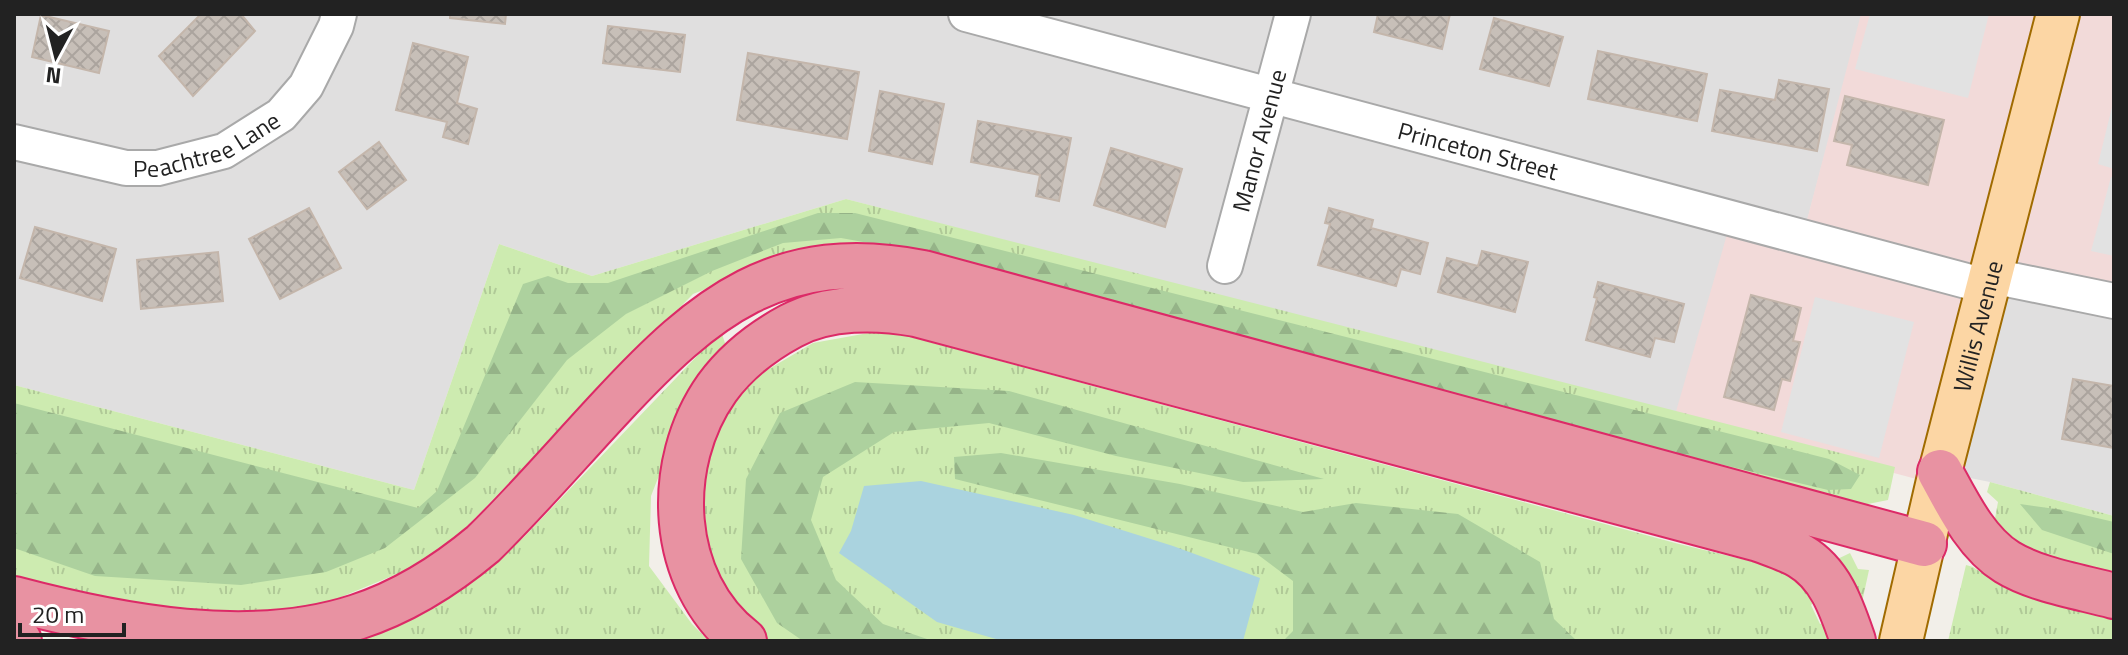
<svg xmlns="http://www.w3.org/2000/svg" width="2128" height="655" viewBox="0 0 2128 655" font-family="'Titillium Web',sans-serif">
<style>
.residential{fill:#e0dfdf}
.commercial{fill:#f2dad9}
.grass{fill:url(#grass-tufts)}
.forest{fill:url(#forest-firs)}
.parking{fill:#e2e2e2}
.water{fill:#aad3df}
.building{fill:url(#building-cross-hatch);stroke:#c4b6ab;stroke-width:2}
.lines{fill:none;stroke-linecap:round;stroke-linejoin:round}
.minor-casing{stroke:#a9a9a9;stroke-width:38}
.major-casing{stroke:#a06b00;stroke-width:46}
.highway-casing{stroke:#dc2a67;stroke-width:48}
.minor{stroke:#fff;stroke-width:34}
.major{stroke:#fcd6a4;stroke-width:42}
.highway{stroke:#e892a2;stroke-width:44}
.labels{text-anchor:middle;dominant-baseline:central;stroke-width:7;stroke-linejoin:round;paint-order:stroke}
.street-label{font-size:24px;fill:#222;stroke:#fff}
</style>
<defs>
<pattern id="grass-tufts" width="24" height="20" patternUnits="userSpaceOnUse" patternTransform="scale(2)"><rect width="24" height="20" fill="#cdebb0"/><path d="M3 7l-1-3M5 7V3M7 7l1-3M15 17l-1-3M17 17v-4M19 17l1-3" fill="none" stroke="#b0c997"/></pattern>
<pattern id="forest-firs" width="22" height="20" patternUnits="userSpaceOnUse" patternTransform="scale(2)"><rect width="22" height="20" fill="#add19e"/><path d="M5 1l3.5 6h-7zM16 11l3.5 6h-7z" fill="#95b388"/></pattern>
<pattern id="building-cross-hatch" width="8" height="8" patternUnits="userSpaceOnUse" patternTransform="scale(2)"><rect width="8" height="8" fill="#c7bfb8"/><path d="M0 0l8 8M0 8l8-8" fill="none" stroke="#aba49e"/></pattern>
</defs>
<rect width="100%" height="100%" fill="#f2efe9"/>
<path class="residential" d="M14 14H1862L1803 236 1675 415 846 199 592 276 499 244 414 490 14 385Z
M1992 276 2114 301V516L1990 482 1940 472Z"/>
<path class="commercial" d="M1861 14H2114V301L1992 276 1939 485 1675 415 1732 217 1803 235Z"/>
<path class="grass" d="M846 199 1895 467 1888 500 1848 508 789 256 693 294 436 558 307 611 170 615 14 582V385L414 490 499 244 592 276Z
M885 330 1679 544 1783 569 1821 597 1811 605 1820 624 1828 622 1834 641H764L709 572 698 519 709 450 745 383 813 343Z
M721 331 728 352 683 414 651 496 649 566 692 624 709 641H352L360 640 456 593 524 537Z
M1990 482 2114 516V580L2025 557 1994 524 1998 502 1987 492Z
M1850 553 1858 569 1869 570 1858 621 1827 564Z
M1966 565 1973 567 2005 588 2114 618V641H1948Z"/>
<path class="forest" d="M818 213H855L1829 459 1860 475 1851 489 1828 490 1699 459 1317 356 891 247 841 238 783 243 712 271 626 314 567 360 475 478 385 548 326 572 241 585 95 576 14 548V403L418 508 437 491 523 284 548 276 568 283H608Z
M855 382 1009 391 1324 479 1243 482 1116 456 989 423 894 432 823 477 811 520 836 580 883 624 933 641H803L777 623 741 559 746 479 780 413Z
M1001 453 1180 484 1303 512 1356 503 1458 514 1540 562 1554 619 1577 641H1283L1293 631V581L1257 554 955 479 954 457Z
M2020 504 2063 510 2114 522V554L2042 530Z"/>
<path class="parking" d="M1870 14H1989L1968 98 1855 69Z
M2114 99V169L2098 164Z
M2111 177 2114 178V256L2091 251Z
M1815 297 1914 322 1879 458 1781 432Z"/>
<path class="water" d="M921 481 1074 515 1173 546 1260 578 1243 641H1003L937 622 839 553 851 531 864 486Z"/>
<path class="building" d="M201 14H241L255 31 193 96 159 56Z
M450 14H506L505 24 450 18Z
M1378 14H1450L1442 49 1374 32Z
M41 15 109 31 99 73 32 57Z
M1494 18 1563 37 1549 86 1480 69Z
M608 26 685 35 680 72 603 63Z
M413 43 468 57 457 103 477 109 468 144 443 137 447 122 396 110Z
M1598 51 1707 74 1697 121 1588 99Z
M748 53 859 72 847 139 737 120Z
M1779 80 1829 89 1817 151 1712 131 1720 90 1775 100Z
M880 91 944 104 932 164 869 151Z
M1845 96 1944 120 1928 185 1847 165 1852 145 1834 141Z
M978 121 1071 138 1059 201 1036 196 1040 175 971 162Z
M379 142 406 180 367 209 339 172Z
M1111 148 1182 169 1165 227 1094 205Z
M309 208 341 268 280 299 249 239Z
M1329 208 1373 220 1371 228 1428 243 1420 274 1401 269 1396 286 1318 265 1330 224 1325 223Z
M35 227 116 249 102 301 20 278Z
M1482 251 1528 262 1515 312 1438 292 1447 258 1478 266Z
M218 252 223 301 141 309 137 260Z
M1598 282 1684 304 1674 342 1655 338 1650 357 1586 340 1597 298 1594 297Z
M1751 295 1801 308 1793 341 1800 342 1790 381 1782 379 1774 410 1724 397Z
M2073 379 2114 386V448L2062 439Z"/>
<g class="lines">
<g class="minor-casing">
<g id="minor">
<path id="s1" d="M966 14 1989 287"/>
<path id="s2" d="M14 142 126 168H158L224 151 281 115 306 86 336 26 339 14"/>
<path id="s3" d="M1225 266 1293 14"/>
<path d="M1992 276 2114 301"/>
</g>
</g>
<g class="major-casing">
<g id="major">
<path id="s4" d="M1901 641 1940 472 2058 14"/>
</g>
</g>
<g class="highway-casing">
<path id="highway" d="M1940 472C1957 503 1976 543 2007 562 2036 580 2081 587 2114 596
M14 599C120 627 250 652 357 617 403 602 446 575 483 544 528 500 569 452 612 406 704 307 779 244 923 273L1924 544
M14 639 19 641
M744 641C668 582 663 464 717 388 736 362 763 341 791 326 828 306 877 307 916 314L1759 539C1772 544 1788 549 1800 556 1831 574 1842 609 1853 641"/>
</g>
<use href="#minor" class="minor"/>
<use href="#major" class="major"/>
<use href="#highway" class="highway"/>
</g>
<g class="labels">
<g class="street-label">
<text stroke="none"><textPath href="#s2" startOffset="200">Peachtree Lane</textPath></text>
<text stroke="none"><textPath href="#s3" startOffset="130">Manor Avenue</textPath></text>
<text stroke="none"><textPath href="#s1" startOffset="530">Princeton Street</textPath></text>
<text stroke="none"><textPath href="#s4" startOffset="324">Willis Avenue</textPath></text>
</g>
</g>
<rect width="2128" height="655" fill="none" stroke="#222222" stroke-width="32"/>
<g transform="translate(56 56) rotate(187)" stroke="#ffffff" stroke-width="6" paint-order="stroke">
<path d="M0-6L14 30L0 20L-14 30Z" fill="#222222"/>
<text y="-12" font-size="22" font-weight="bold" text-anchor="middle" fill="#222222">N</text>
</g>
<path d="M20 623v12h104v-12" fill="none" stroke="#222222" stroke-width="4"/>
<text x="32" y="623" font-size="24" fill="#222222" stroke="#ffffff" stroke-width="6" paint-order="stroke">20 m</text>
</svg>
